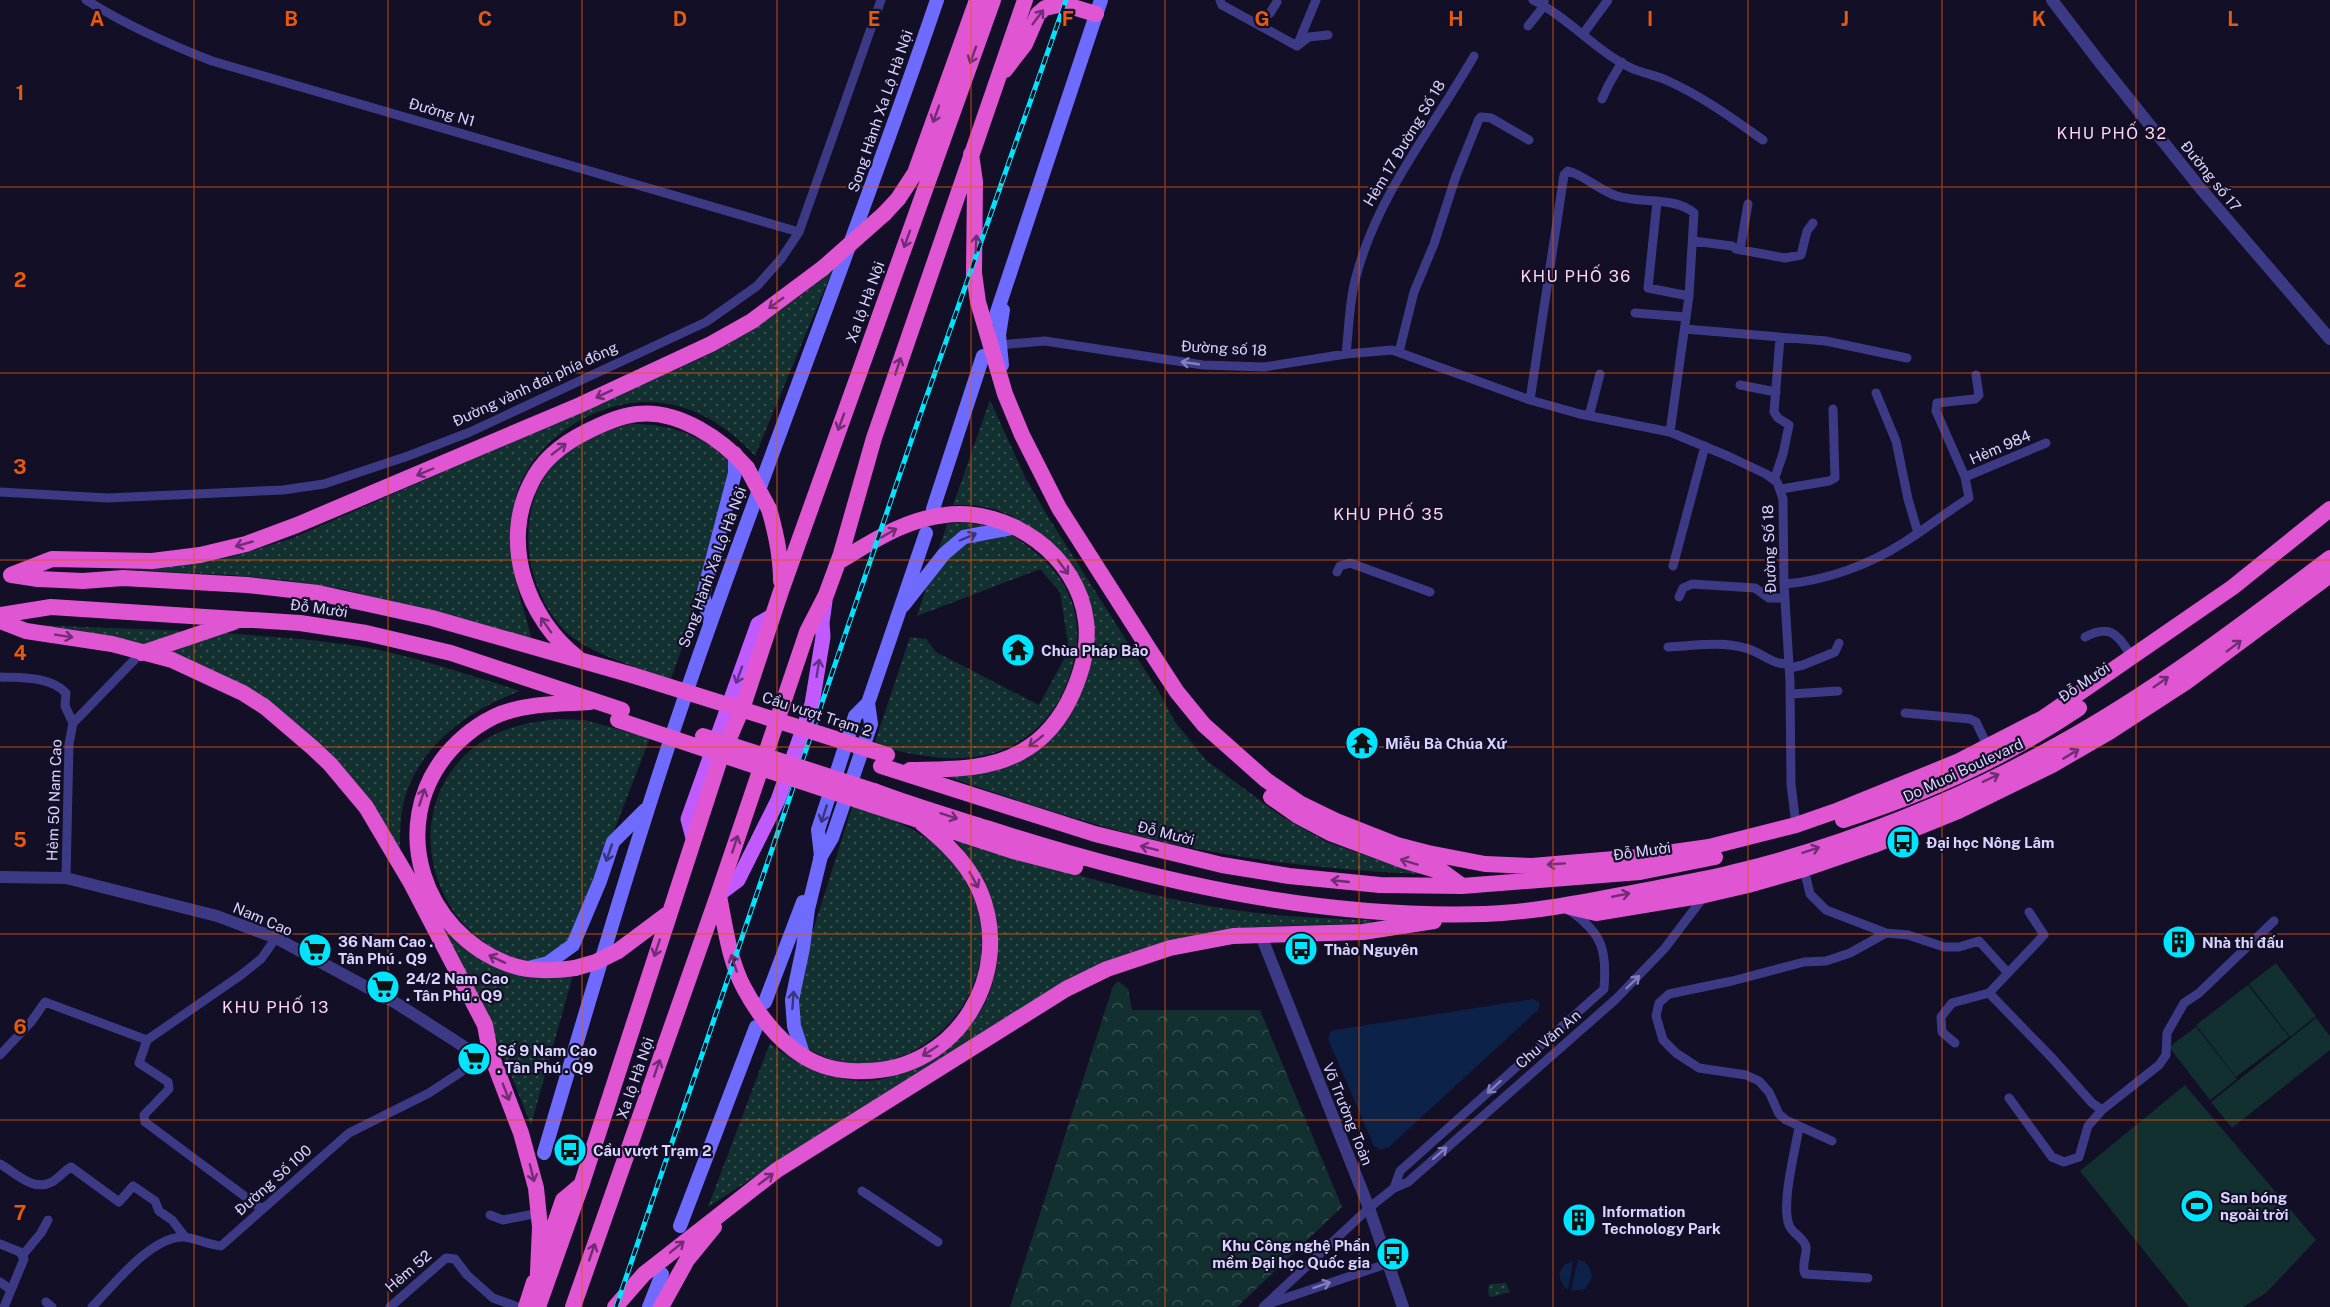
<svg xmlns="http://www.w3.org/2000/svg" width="2330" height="1307" viewBox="0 0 2330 1307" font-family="'Public Sans',sans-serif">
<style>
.grass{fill:url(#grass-dots)}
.forest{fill:url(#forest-crowns)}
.garden{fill:#12302f}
.water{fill:#0c2248}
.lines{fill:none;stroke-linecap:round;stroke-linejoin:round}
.minor{stroke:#3d3a85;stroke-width:9}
.tertiary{stroke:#3d3a85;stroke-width:12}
.secondary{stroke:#6f6bff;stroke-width:14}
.primary{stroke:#c25bff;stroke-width:15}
.trunk{stroke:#e055d1;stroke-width:16}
.rail-casing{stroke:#00e5ff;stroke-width:5}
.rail{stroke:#130f26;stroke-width:3;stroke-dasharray:9;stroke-linecap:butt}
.trunk-bridge{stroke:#e055d1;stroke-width:16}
.oneway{stroke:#6f2e73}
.oneway2{stroke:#837fbc}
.oneway3{stroke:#38347d}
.oneway4{stroke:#623188}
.grid{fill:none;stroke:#e8590c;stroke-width:1.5;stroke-opacity:0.55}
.labels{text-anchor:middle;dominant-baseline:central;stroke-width:4.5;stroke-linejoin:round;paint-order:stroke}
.street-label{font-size:15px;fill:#d9d4ff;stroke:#130f26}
.poi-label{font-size:15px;font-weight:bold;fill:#d9d4ff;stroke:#130f26;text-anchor:start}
.neighbourhood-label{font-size:16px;letter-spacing:1.5px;fill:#ffd6f0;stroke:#130f26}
.grid-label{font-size:20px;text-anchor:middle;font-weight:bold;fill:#e8590c;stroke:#130f26;stroke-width:4.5;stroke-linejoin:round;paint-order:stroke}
</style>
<defs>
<pattern id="grass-dots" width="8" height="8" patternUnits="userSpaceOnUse" patternTransform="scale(1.5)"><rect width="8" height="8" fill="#12302f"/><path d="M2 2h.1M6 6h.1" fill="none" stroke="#344d4e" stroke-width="1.8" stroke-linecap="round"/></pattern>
<pattern id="forest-crowns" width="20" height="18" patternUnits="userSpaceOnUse" patternTransform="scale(1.5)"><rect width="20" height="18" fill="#12302f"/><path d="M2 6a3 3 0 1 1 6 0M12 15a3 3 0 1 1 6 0" fill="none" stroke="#344d4e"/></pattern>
</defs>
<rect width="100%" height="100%" fill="#130f26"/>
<path class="grass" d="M832 271 755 456C732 430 698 407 662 403 603 395 532 438 516 497 503 548 517 587 531 635L530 639 347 590 284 580 230 575 136 570 231 557 293 538 704 357C750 332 791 304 832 271Z
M990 400 1025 477 1047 515 1159 692 1175 722 1207 761 1281 816 1327 842 1420 874C1326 870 1231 859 1139 836 1073 819 1007 797 942 775L1048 739 1094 635 1043 536 1012 516 994 509 973 505H953Z
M630 424C673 424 699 434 731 462L732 474 685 639 671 679C640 669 586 653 563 629 522 584 513 502 560 458 579 440 606 431 630 424Z
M964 522C974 524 985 525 995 528 1008 531 1020 540 1030 548 1079 584 1089 636 1064 690 1052 718 1029 740 1000 751 960 765 914 756 874 745L910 637 926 639 936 652 1039 705 1069 650 1060 592 1040 569 917 616 947 524Z
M34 625 191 631 144 645Z
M226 633C277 637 329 640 380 650 427 661 474 676 520 691 468 710 415 748 403 806 400 821 400 837 400 852L317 745 163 652Z
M558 719 585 720 650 738 569 947C557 953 544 961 530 961 513 960 493 949 480 939 420 893 411 798 473 748 498 728 527 722 558 719Z
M853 804C886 816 919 829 945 853 957 864 966 881 972 895 1015 994 907 1102 810 1050L799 1026 797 1008 807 949Z
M952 836C1044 865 1138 896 1234 910 1280 917 1325 918 1371 920V923L1250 927 1075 976 929 1065 708 1207 770 1043C802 1070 857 1093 898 1074 911 1068 924 1056 935 1047 948 1038 966 1029 976 1017 1004 982 1003 920 983 881 975 865 963 850 952 836Z
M443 925 455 941 471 953 573 975 531 1125 496 1038 440 926Z
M1503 1283H1506L1510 1292 1492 1297 1489 1296 1488 1288 1490 1284Z"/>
<path class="forest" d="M1118 981 1128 989 1132 1010H1260L1342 1207 1237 1307H1010L1113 986Z"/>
<path class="garden" d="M2276 963 2316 1016 2290 1037 2249 984Z
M2248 985 2289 1037 2236 1077 2196 1025Z
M2316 1018 2330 1036V1050L2232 1128 2211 1102Z
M2196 1027 2237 1079 2210 1100 2169 1047Z
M2185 1085 2316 1240 2266 1293 2243 1307H2189L2080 1171Z"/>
<path class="water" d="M1533 999 1540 1003 1538 1010 1389 1147 1381 1150 1374 1146 1328 1039 1330 1032 1335 1030Z
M1578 1260C1587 1260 1591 1269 1592 1278L1585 1289 1571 1291Z
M1573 1261 1568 1290 1562 1284 1559 1274 1564 1265Z"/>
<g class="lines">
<path class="minor" d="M86 0C126 25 168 44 212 61L799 232
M1220 0 1222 5 1297 46 1309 37 1328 35
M1533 0C1569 18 1596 51 1631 68 1642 73 1655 75 1666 80 1702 96 1732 118 1763 140
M1256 23 1270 13 1277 2
M1528 26 1544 6V0
M1583 34 1608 0
M1297 46 1316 0
M1602 99 1609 84 1622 62
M1657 202 1648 288 1689 296
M1693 241 1732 246 1736 249 1785 258 1801 255 1807 231 1813 223
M1740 250 1748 204
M1635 313 1686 317
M1685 329 1826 341 1907 358
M999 345 1045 341 1203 365 1264 367 1346 354 1392 350 1530 400 1580 414 1670 432 1730 457 1766 474 1777 482 1783 499 1784 584 1790 681 1791 784 1796 825
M1399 352 1414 292 1434 244 1456 176 1479 119 1481 117 1491 118 1529 140
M1346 354C1349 328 1349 301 1356 277 1377 195 1433 128 1474 56
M1740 385 1776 392
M1876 393 1896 441 1908 499 1918 533
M1530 400 1564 175 1568 171C1586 176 1600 191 1617 196 1641 204 1674 196 1694 213L1689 296 1670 432
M1589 416 1600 374
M1965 477 2046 443
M1774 480 1783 454 1789 425 1778 418 1774 412 1780 338
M1781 489 1829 481 1835 478 1833 409
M0 492 108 498 283 490 324 484 408 456 470 432 706 322 757 286 781 259 799 232 881 0
M1673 566 1705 446
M1337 572 1340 566 1350 563 1430 592
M1784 584C1825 581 1869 565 1903 543 1926 529 1946 512 1969 498L1965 477 1936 411 1937 403 1975 399 1979 395 1976 375
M1679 597 1683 588 1692 584 1755 588 1769 598H1785
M2085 637C2113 622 2119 638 2133 658
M1668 647C1693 646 1721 641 1745 648 1760 651 1774 667 1789 663
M1790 668 1803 665 1835 652 1839 643
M0 677C21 678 50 676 66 693L65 706 73 723
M1791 694 1838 691
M1905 713 1970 719 1976 722 1988 747
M1804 869 1810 894 1826 910 1886 933
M66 878 69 744 73 723 141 653
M2008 973 2044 935 2029 912
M1989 993 2053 1059 2092 1103 2102 1110 2159 1065 2166 1055 2167 1033 2184 1003 2199 993 2274 921
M147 1040 139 1063 168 1082 169 1089 144 1115 145 1122 262 1209
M0 1055 31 1022 45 1002 147 1040 241 975 261 959 276 938
M2009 1098 2052 1157 2064 1162 2079 1157 2088 1126 2102 1110
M1799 1127C1795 1152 1781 1203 1789 1225 1792 1234 1804 1237 1806 1247 1807 1256 1801 1265 1805 1274L1868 1278
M1832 1141 1786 1120 1779 1114 1769 1092 1759 1081 1746 1075 1699 1068 1676 1053 1663 1040 1656 1016 1659 1003 1669 994 1732 981 1804 962 1826 961 1850 953 1886 933 1908 935 1944 947H1959L1979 941 2008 973 1989 993 1952 1003 1941 1017 1942 1032 1955 1043
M0 1164C16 1173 33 1192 52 1182 59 1178 64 1171 71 1167L119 1202 133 1186 155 1201 159 1211 172 1220 185 1237
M1394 1188 1400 1171 1604 989C1607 952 1603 934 1572 912
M862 1191 938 1242
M490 1215 503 1220 539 1213
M0 1244 20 1252 24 1259 4 1307
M22 1256 41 1233 48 1220
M0 1282 11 1290
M46 1302 52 1307
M1271 1303 1389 1263
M92 1307C114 1285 151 1236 184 1237 196 1238 208 1245 221 1246L349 1133 429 1093 461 1072 474 1053
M390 1307 446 1258 455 1259 467 1275 493 1298 518 1307
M1263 1307 1369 1208 1394 1188 1408 1182 1616 999 1665 948 1705 895"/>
<path class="tertiary" d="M2052 0 2101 64 2201 189 2330 339
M0 877 66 878 217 916 276 938 396 1003 474 1053 490 1052
M1260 933 1369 1208 1403 1307"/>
<path class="secondary" d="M995 318 1101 0
M1002 365 999 335 1003 310
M933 509 983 356
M903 606 944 554 964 537 1017 527
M710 622 703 595 735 473V453
M820 858 832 838 871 724 868 703
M532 967 548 963 573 945 600 881 613 842 645 810
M765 1002 803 902
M804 1057 794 1026 792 1000 803 948 808 909 821 856 818 830 855 716 868 703 926 533
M544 1153C597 975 648 797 711 622 785 414 866 209 937 0
M680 1226 756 1027
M649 1307 662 1274"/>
<path class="primary" d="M693 838 688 819 758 624 772 616
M718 895 738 880 778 800 812 704 823 637 822 623 825 601"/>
<path class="trunk" d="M1005 70 1025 44 1038 14 1045 8 1063 4 1096 14
M971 154 975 182 974 273 978 302 1005 394 1022 435 1059 508 1149 649 1177 692 1204 725 1266 780 1301 804 1336 821 1397 845 1428 853 1485 864 1532 866 1638 857 1709 847 1796 825 1839 810 1957 762 2043 718 2233 587 2330 509
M884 214 898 199 915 173 977 0
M769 509C776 533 781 556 781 581
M838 562C872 542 905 519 945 515 1009 507 1078 555 1086 621 1089 644 1082 671 1073 692 1062 717 1045 739 1021 752 988 771 946 769 910 770
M11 575 52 559 152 561 200 555 246 544 297 525 580 405 711 344 752 321 823 268
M12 575 38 579 83 581 123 578 247 585 318 593 432 618 632 675
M0 615 51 607 300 623 366 633 451 653 622 710
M0 621 26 631 112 644 172 660 243 693 265 707 313 748 330 764 366 807 411 883 485 1025 490 1052 521 1133 536 1188 540 1227 537 1294
M142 653 234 622
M578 658C527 619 500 543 531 483 542 460 564 443 586 432 602 424 619 416 637 414 678 409 722 439 747 468
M881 766 1095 834 1222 865 1289 876 1380 885 1462 886 1640 872 1715 857
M874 791C911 805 948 816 986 828 1148 880 1313 919 1485 914 1540 912 1593 900 1647 890 1678 884 1709 879 1739 871 1847 845 1963 798 2059 744 2155 691 2243 624 2330 558
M1271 797 1298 816 1330 833 1402 860 1443 872 1462 886
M872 805 1013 851 1075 867
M1843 820C1925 794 2008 756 2079 708
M719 896C725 926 729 960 744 988 758 1014 777 1040 803 1056 822 1068 842 1072 864 1071 957 1071 1016 973 979 889 962 852 928 828 898 804
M1570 907 1596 913 1705 895 1748 885 1804 869 1874 845 1958 811 2052 765 2109 732 2186 682 2330 575
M618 951 669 913
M575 968C552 971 530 972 508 964 423 932 388 827 446 755 461 737 479 723 500 714 529 703 560 704 590 702
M544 1255 563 1200 582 1184
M526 1307 534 1282
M538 1307 582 1183 719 762 743 706 781 591 993 0
M573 1307 718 895 807 632 826 595 841 554 874 438 1025 0
M615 1307 644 1274 777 1170 1066 989 1107 969 1170 948 1233 936 1363 932 1434 921
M661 1307 687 1260 714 1227"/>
<g class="rail-casing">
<path id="rail" d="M616 1307 918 421 1066 0"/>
</g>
<use href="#rail" class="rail"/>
<path class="trunk-bridge" d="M823 268 884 214
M747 468 769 509
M632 675 887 755
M618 720 872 805
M703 736 874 791
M575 968 596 962 618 951"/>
</g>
<defs><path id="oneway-shaft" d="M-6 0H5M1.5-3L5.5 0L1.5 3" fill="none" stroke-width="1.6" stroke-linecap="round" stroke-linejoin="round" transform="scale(1.5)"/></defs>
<g class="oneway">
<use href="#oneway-shaft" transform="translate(1038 17) rotate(-53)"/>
<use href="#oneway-shaft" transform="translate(973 55) rotate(110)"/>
<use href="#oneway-shaft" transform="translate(936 114) rotate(110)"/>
<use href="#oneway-shaft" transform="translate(907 239) rotate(110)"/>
<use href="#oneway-shaft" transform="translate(976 244) rotate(-87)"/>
<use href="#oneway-shaft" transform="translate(776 303) rotate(144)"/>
<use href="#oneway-shaft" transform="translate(898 366) rotate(-72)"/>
<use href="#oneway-shaft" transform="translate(604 394) rotate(155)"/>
<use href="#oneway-shaft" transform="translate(841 422) rotate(110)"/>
<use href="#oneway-shaft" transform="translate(559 449) rotate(-38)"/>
<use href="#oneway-shaft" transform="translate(425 472) rotate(157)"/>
<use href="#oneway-shaft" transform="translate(889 533) rotate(-30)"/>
<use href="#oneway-shaft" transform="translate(244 544) rotate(164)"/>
<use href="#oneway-shaft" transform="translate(1063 567) rotate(54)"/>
<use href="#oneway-shaft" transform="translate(546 625) rotate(-125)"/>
<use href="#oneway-shaft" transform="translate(64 636) rotate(9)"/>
<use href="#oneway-shaft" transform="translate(2234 646) rotate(-37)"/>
<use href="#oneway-shaft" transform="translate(2161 682) rotate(-35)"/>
<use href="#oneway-shaft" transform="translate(1036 741) rotate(142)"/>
<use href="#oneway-shaft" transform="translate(2071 754) rotate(-31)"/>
<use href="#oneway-shaft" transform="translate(1991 778) rotate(-26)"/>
<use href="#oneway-shaft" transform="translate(422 797) rotate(-72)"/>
<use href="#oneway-shaft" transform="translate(949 816) rotate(18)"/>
<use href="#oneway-shaft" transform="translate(735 844) rotate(-72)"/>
<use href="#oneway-shaft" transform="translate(1149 848) rotate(-166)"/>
<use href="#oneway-shaft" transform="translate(1811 850) rotate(-19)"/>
<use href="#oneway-shaft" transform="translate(1409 862) rotate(-163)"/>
<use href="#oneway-shaft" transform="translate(1556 864) rotate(176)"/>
<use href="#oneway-shaft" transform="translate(974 880) rotate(61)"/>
<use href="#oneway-shaft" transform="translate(1340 881) rotate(-174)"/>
<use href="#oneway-shaft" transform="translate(1621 895) rotate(-11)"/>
<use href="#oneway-shaft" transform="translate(657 948) rotate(108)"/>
<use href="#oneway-shaft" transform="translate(497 959) rotate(-155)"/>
<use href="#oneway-shaft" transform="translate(734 963) rotate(-108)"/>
<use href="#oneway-shaft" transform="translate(930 1051) rotate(147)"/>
<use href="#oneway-shaft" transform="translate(657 1068) rotate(-71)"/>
<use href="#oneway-shaft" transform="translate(506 1092) rotate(69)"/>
<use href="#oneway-shaft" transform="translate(532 1173) rotate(76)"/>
<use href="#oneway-shaft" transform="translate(766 1179) rotate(-37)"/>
<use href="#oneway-shaft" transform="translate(677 1247) rotate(-39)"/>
<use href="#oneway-shaft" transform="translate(592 1252) rotate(-71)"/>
</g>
<g class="oneway2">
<use href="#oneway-shaft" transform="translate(1190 363) rotate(-172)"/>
<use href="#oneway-shaft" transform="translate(1633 982) rotate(-44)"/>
<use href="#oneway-shaft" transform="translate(1494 1087) rotate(138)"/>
<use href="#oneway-shaft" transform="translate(1440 1153) rotate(-41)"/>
<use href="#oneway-shaft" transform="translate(1322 1285) rotate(-19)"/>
</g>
<g class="oneway3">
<use href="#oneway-shaft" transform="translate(968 537) rotate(-23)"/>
<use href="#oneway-shaft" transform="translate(824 814) rotate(108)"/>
<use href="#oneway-shaft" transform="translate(609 853) rotate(109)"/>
<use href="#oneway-shaft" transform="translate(793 1000) rotate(-86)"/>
</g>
<g class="oneway4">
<use href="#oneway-shaft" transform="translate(818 668) rotate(-81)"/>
<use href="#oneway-shaft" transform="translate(739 675) rotate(110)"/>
</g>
<path class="grid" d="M194 0V1307M388 0V1307M582 0V1307M777 0V1307M971 0V1307M1165 0V1307M1359 0V1307M1553 0V1307M1748 0V1307M1942 0V1307M2136 0V1307M0 187H2330M0 373H2330M0 560H2330M0 747H2330M0 934H2330M0 1120H2330"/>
<defs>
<g id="temple-disc" transform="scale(1.725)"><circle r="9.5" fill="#00e5ff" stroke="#130f26"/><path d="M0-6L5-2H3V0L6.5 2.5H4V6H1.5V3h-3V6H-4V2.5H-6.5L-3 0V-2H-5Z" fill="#111"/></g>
<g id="bus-disc" transform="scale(1.725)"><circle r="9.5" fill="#00e5ff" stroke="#130f26"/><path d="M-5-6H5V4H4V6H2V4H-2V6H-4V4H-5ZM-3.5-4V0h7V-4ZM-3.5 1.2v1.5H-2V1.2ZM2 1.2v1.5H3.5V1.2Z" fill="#111"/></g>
<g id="building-disc" transform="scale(1.725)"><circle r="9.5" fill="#00e5ff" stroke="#130f26"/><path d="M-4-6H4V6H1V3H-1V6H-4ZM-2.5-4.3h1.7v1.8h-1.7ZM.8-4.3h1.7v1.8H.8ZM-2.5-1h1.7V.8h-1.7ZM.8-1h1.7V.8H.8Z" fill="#111"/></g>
<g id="supermarket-disc" transform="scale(1.725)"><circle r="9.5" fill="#00e5ff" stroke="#130f26"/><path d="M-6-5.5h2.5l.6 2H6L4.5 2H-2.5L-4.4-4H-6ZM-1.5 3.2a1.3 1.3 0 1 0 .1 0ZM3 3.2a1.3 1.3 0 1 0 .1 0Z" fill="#111"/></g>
<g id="stadium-disc" transform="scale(1.725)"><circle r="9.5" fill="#00e5ff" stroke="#130f26"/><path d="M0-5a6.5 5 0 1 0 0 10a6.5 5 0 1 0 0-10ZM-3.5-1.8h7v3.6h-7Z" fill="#111"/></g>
</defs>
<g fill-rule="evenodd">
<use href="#temple-disc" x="1018" y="650"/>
<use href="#temple-disc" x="1362" y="743"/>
<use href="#bus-disc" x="1903" y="842"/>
<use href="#building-disc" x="2179" y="942"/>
<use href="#bus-disc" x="1301" y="949"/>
<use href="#supermarket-disc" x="315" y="950"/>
<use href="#supermarket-disc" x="383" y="987"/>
<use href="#supermarket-disc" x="474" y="1059"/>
<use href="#bus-disc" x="570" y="1150"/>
<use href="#stadium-disc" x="2197" y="1206"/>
<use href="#building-disc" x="1579" y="1220"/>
<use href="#bus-disc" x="1393" y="1254"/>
</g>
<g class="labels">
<g class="street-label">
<text transform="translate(880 111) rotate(-71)">Song Hành Xa Lộ Hà Nội</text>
<text transform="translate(442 112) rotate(16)">Đường N1</text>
<text transform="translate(1404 143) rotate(-59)">Hẻm 17 Đường Số 18</text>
<text transform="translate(2211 176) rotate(51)">Đường số 17</text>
<text transform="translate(865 302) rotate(-70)">Xa lộ Hà Nội</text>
<text transform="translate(1224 348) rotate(3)">Đường số 18</text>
<text transform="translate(535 384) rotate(-25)">Đường vành đai phía đông</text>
<text transform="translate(2000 447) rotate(-23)">Hẻm 984</text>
<text transform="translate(1769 549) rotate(-92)">Đường Số 18</text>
<text transform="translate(712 567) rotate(-70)">Song Hành Xa Lộ Hà Nội</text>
<text transform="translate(319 608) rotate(8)">Đỗ Mười</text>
<text transform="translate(2084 682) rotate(-34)">Đỗ Mười</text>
<text transform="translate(817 714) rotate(18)">Cầu vượt Trạm 2</text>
<text transform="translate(1963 770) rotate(-25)">Do Muoi Boulevard</text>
<text transform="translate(54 800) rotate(-88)">Hẻm 50 Nam Cao</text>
<text transform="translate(1166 833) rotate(14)">Đỗ Mười</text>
<text transform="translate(1642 851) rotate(-8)">Đỗ Mười</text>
<text transform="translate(263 919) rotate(23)">Nam Cao</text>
<text transform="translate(1548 1039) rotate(-41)">Chu Văn An</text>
<text transform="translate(635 1078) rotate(-71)">Xa lộ Hà Nội</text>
<text transform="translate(1348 1114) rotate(68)">Võ Trường Toản</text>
<text transform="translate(273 1180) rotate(-42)">Đường Số 100</text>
<text transform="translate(408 1271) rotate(-41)">Hẻm 52</text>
</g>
<g class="poi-label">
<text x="1041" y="650">Chùa Pháp Bảo</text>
<text x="1385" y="743">Miễu Bà Chúa Xứ</text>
<text x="1926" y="842">Đại học Nông Lâm</text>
<text x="338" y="941">36 Nam Cao .<tspan x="338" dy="17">Tân Phú . Q9</tspan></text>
<text x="2202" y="942">Nhà thi đấu</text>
<text x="1324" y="949">Thảo Nguyên</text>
<text x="406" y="978">24/2 Nam Cao<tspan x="406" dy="17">. Tân Phú . Q9</tspan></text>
<text x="497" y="1050">Số 9 Nam Cao<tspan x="497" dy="17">. Tân Phú . Q9</tspan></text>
<text x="593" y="1150">Cầu vượt Trạm 2</text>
<text x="2220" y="1197">San bóng<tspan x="2220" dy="17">ngoài trời</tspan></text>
<text x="1602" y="1211">Information<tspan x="1602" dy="17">Technology Park</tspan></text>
<text x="1370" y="1245" text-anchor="end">Khu Công nghệ Phần<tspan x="1370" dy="17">mềm Đại học Quốc gia</tspan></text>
</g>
<g class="neighbourhood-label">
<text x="2112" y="133">KHU PHỐ 32</text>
<text x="1576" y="276">KHU PHỐ 36</text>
<text x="1389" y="514">KHU PHỐ 35</text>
<text x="276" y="1007">KHU PHỐ 13</text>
</g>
</g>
<g class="grid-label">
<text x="97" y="26">A</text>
<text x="291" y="26">B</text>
<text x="485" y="26">C</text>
<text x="680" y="26">D</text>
<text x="874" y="26">E</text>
<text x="1068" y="26">F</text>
<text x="1262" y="26">G</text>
<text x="1456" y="26">H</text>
<text x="1650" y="26">I</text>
<text x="1845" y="26">J</text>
<text x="2039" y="26">K</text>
<text x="2233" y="26">L</text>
<text x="20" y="100">1</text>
<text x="20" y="287">2</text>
<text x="20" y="474">3</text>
<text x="20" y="660">4</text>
<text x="20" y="847">5</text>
<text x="20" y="1034">6</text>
<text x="20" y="1220">7</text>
</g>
</svg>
